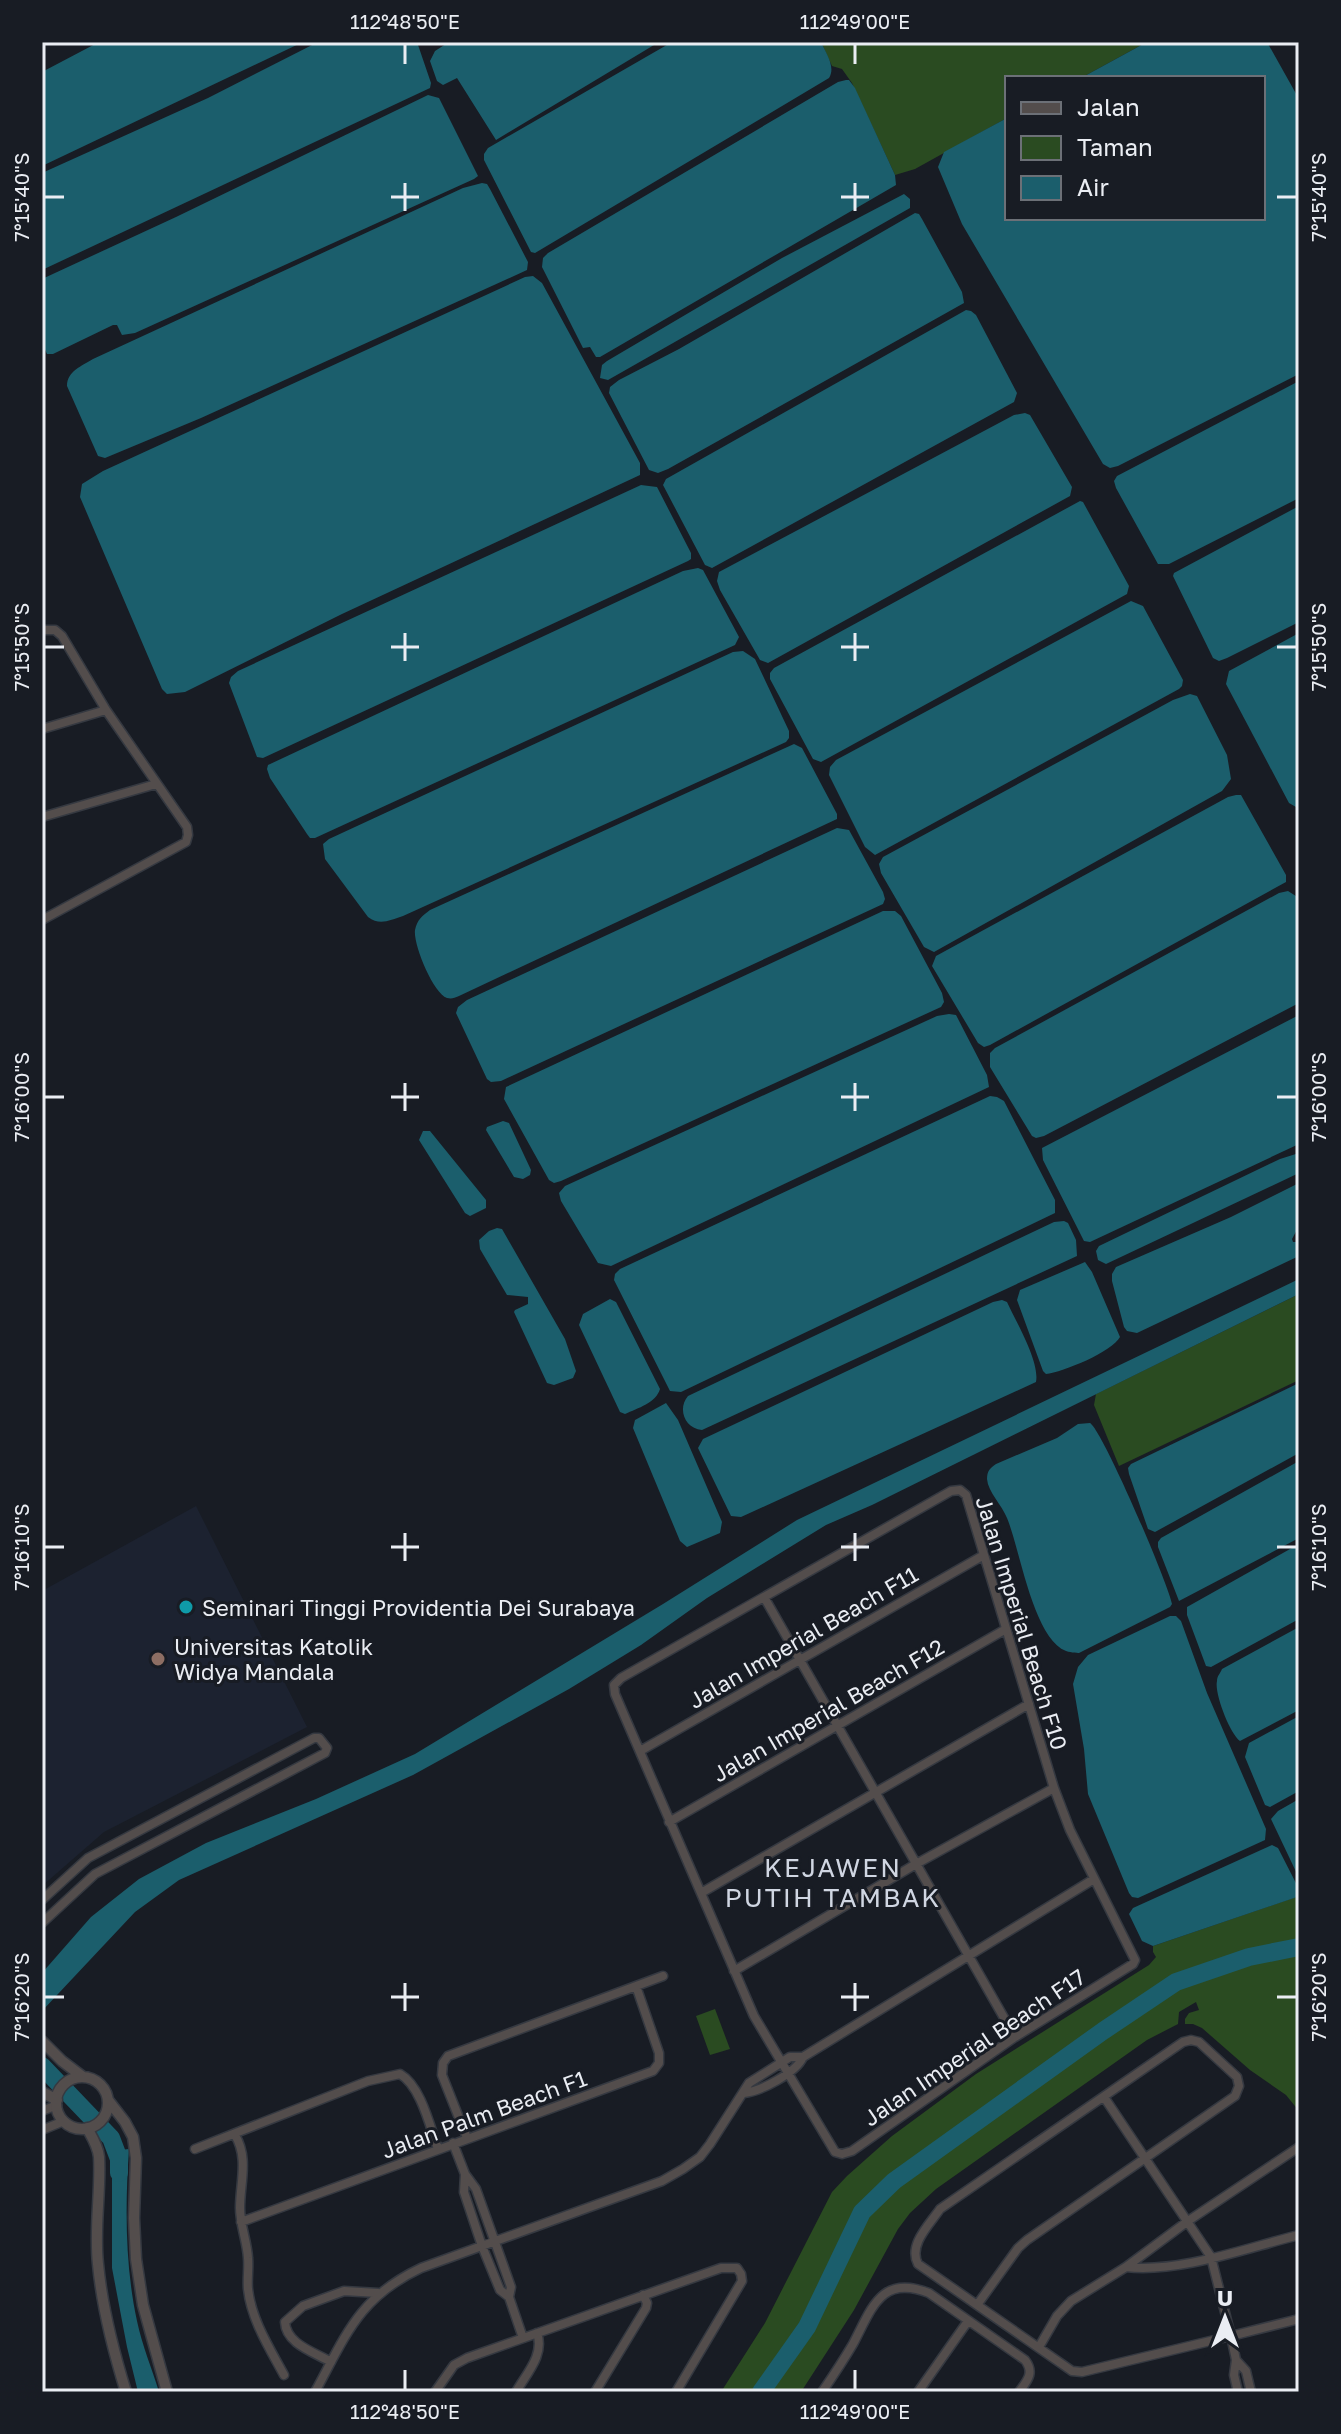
<svg xmlns="http://www.w3.org/2000/svg" width="1341" height="2434" viewBox="0 0 1341 2434" font-family="'Golos Text',sans-serif">
<style>
.built{fill:#1c2230}
.green{fill:#2a4b21}
.water{fill:#1b5e6c}
.lines{fill:none;stroke-linecap:round;stroke-linejoin:round}
.river{stroke:#1b5e6c;stroke-width:18}
.minor-casing{stroke:#353941;stroke-width:11}
.tertiary-casing{stroke:#353941;stroke-width:13}
.minor{stroke:#534d4c;stroke-width:8}
.tertiary{stroke:#534d4c;stroke-width:10}
.ticks{fill:none;stroke:#eaedf3;stroke-width:3}
.culture-dot{fill:#0f9aa8;stroke:#181c24;stroke-width:3}
.education-dot{fill:#8d6e63;stroke:#181c24;stroke-width:3}
.labels{text-anchor:middle;dominant-baseline:central;stroke-width:6;stroke-linejoin:round;paint-order:stroke}
.poi-label{font-size:22px;fill:#eaedf3;stroke:#181c24;text-anchor:start}
.street-label{font-size:22px;fill:#eaedf3;stroke:#181c24}
.quarter-label{font-size:26px;letter-spacing:2px;fill:#d0d6e2;stroke:#181c24}
.neatline{fill:none;stroke:#eaedf3;stroke-width:3}
.ticks-label{font-size:20px;text-anchor:middle;fill:#eaedf3}
</style>
<rect width="100%" height="100%" fill="#181c24"/>
<path class="built" d="M196 1506 307 1727 104 1832 42 1886V1591Z"/>
<path class="green" d="M821 42H1147L1081 78H1007V118L915 169 895 175 852 83 842 69 832 66Z
M1299 1294V1380L1119 1466 1094 1405 1096 1394Z
M1299 1893V2111L1286 2095 1250 2070 1202 2028 1193 2024H1185V2019L1189 2013 1199 2010 1196 2002 1179 2012 1178 2024 1147 2040 936 2189 910 2213 898 2229 854 2310 801 2392H721L765 2323 832 2192 847 2176 892 2136 976 2074 1149 1965 1156 1957 1153 1952V1946L1296 1897Z
M715 2009 730 2049 710 2055 696 2016Z"/>
<path class="water" d="M99 42H303L42 166V72Z
M318 42H417L431 83 430 88 42 270V173L208 98Z
M449 42H659L496 140 457 78 443 85 437 81 430 61 435 51Z
M672 42H821C826 53 836 67 829 78L535 253 531 252 484 160V154L488 148Z
M1147 42H1267L1299 99V374L1118 466 1110 468 1103 464 962 224 938 167 944 152 1007 118V218H1263V78H1081Z
M846 80H849L855 88 895 175 896 185 600 357H596L590 347 583 348 542 267 543 258 548 253 838 82Z
M428 95 439 98 478 176 474 179 135 333 122 335 117 325H113L53 354H47L42 343V279L176 217Z
M482 183 487 184 490 189 528 262 527 270 201 418 105 458 98 456 67 386C67 371 82 366 93 359L463 188Z
M904 194 910 199V208L608 380 600 378 602 365 607 361 782 258Z
M915 213 919 214 922 219 962 292 964 303 668 469 658 473 649 470 609 393 610 387 619 380 679 349Z
M533 276 542 283 640 463V475L342 614 185 692 167 694 162 689 80 497 82 484 103 471 525 277Z
M966 310 971 311 976 315 1017 393 1014 402 712 568 705 565 663 485 666 479Z
M1299 381V498L1169 564H1158L1116 488 1114 481 1117 476Z
M1025 413 1030 415 1072 487 1070 496 768 663 760 660 720 590 717 581 719 572 1014 415Z
M641 485 657 487 691 553V559L688 561 263 758 257 757 229 683 231 677 238 671Z
M1080 501 1083 502 1129 586 1127 594 821 762 813 759 770 679V673L774 668Z
M1299 506V622L1227 658 1219 661 1213 658 1173 576 1174 573Z
M698 568 703 570 739 637 735 645 315 838H310L307 834 270 778 267 769 268 765 683 571Z
M1131 601 1143 606 1183 680 1182 686 1179 689 875 855 865 847 829 775 830 767 836 760Z
M1299 633V806L1296 807 1289 803 1226 684 1229 671Z
M743 651 755 659 789 731V738L786 742 403 916C390 920 380 926 368 917L325 859 323 844 329 839 733 652Z
M1190 694 1197 696 1227 755 1231 779 1222 791 934 952 924 947 881 873 879 864 883 857 1173 700Z
M794 744 802 748 837 814V819L459 996C454 998 452 999 447 998 433 993 413 944 415 930 417 920 422 916 430 910Z
M1236 795H1241L1286 875V882L990 1045 984 1047 978 1043 932 966 936 956 1228 797Z
M837 828 849 830 883 892 885 899 883 904 501 1081 491 1082 487 1079 456 1013 458 1007 467 1000Z
M1288 891 1299 898V1003L1044 1136 1036 1138 1032 1136 990 1067V1053L995 1048 1279 893Z
M883 911H895L901 916 942 993 944 1002 941 1007 561 1181 554 1183 549 1180 504 1099 506 1087Z
M949 1014 956 1015 987 1075 989 1087 611 1266 598 1263 561 1201 559 1193 565 1186 937 1016Z
M1299 1015V1144L1090 1242 1084 1241 1043 1160 1042 1148Z
M990 1096 997 1097 1004 1101 1055 1200V1213L681 1392 670 1391 614 1280 615 1274 620 1269Z
M503 1121 509 1123 531 1170 530 1175 523 1179 514 1177 486 1130 487 1127Z
M423 1131H430L486 1200V1208L470 1216 465 1213 419 1140Z
M1299 1153V1173L1106 1264 1098 1260 1096 1251 1099 1246 1280 1159Z
M1299 1183V1226L1292 1239 1293 1242H1299V1256L1137 1333 1127 1331 1124 1327 1112 1281V1274L1116 1267 1231 1217Z
M1064 1221 1068 1223 1076 1240 1077 1256 702 1430C685 1429 677 1409 688 1396L1054 1222Z
M497 1228 502 1229 565 1339 576 1371 573 1378 554 1385 547 1383 514 1312 515 1310 528 1304V1297L507 1295 480 1249 479 1240 489 1231Z
M1085 1262 1092 1272 1120 1337C1112 1352 1063 1372 1046 1374L1043 1371 1017 1300 1020 1290Z
M1299 1279V1294L872 1505 826 1525 707 1598 641 1645 569 1689 413 1775 179 1880 135 1912 42 2011V1973L91 1917 139 1879 206 1843 316 1799 415 1754 663 1604 797 1520Z
M610 1299 616 1302 660 1389C656 1403 638 1408 625 1414L620 1412 579 1325 583 1314Z
M1002 1300 1007 1302C1016 1322 1040 1362 1036 1382L741 1517 731 1516 698 1448 703 1439 993 1302Z
M1299 1383V1453L1155 1532 1148 1529 1129 1474 1128 1468 1131 1464Z
M666 1403 678 1420 722 1522 720 1533 687 1547 680 1541 633 1428 635 1420Z
M1090 1423C1103 1431 1168 1583 1172 1604L1170 1607 1079 1653C1078 1653 1067 1652 1066 1651 1033 1638 1020 1549 1007 1518 1002 1505 988 1492 987 1479 987 1471 990 1468 996 1464L1057 1438 1078 1424Z
M1299 1461V1538L1179 1601 1158 1547V1542L1161 1538Z
M1299 1544V1619L1211 1667 1206 1666 1187 1615V1607Z
M1170 1616H1176L1181 1621 1207 1693 1266 1829 1265 1840 1138 1898 1132 1897 1129 1893 1088 1794 1084 1749 1073 1684 1078 1667 1088 1655Z
M1299 1627V1710L1240 1741C1230 1734 1214 1693 1217 1681 1217 1676 1220 1674 1222 1669Z
M1299 1716V1791L1270 1807 1265 1805 1245 1757 1249 1743Z
M1299 1799V1878L1271 1819 1278 1811Z
M1272 1845 1278 1848 1299 1889 1297 1897 1153 1946 1142 1941 1129 1914 1133 1908Z
M129 2149C125 2206 125 2266 137 2321 142 2345 152 2369 159 2392H138L127 2347 112 2268V2151Z"/>
<g class="lines">
<path class="river" d="M42 2066 111 2138 119 2159V2173
M761 2392 807 2327 862 2212 894 2181 1103 2031 1176 1982 1249 1957 1299 1947"/>
<g class="minor-casing">
<path id="minor" d="M42 630H55L62 636 106 710 187 827 188 835 186 842 42 920
M42 729 106 710
M42 817 156 784
M960 1490 966 1495 1054 1788 1070 1830 1135 1960 1133 1964 1015 2037 852 2151 842 2154 835 2152 754 2016 615 1694 614 1685 621 1678 951 1491Z
M764 1597 1015 2037
M640 1751 984 1555
M669 1822 1006 1629
M701 1893 1029 1704
M42 1900 88 1858 314 1738H319L327 1748 325 1753 95 1874 42 1923
M734 1971 916 1864 1054 1788
M744 2093C761 2091 796 2073 803 2057
M42 2111 57 2105
M42 2130 64 2121
M235 2135C249 2158 240 2183 240 2208 240 2225 247 2241 248 2258 249 2268 247 2279 248 2289 251 2319 270 2349 284 2375
M467 2138 442 2075 443 2063 448 2056 663 1976
M453 2143 465 2174
M195 2149 368 2081 400 2074C421 2086 430 2127 438 2149
M241 2222 653 2071 659 2063V2053L636 1986
M1126 2267C1180 2273 1246 2248 1299 2235
M509 2297 500 2290 482 2246 464 2192 465 2174 476 2189 511 2287 509 2297 523 2338
M977 2305 1018 2248 1027 2240 1235 2096 1239 2086 1237 2077 1199 2042 1191 2040 1183 2042 940 2209C929 2225 908 2245 918 2264L1072 2371 1082 2372 1231 2336 1211 2257 1104 2097
M1039 2347 1057 2316 1071 2301 1126 2267 1188 2221 1299 2147
M1236 2360 1231 2336 1299 2319
M331 2362C314 2352 286 2344 285 2322L303 2306 344 2291 378 2293
M315 2392C346 2335 359 2297 421 2268L662 2181 683 2169 700 2157 710 2144 749 2083 790 2057H803L1094 1879
M435 2392 454 2365 467 2358 721 2268H737L741 2274 742 2281 676 2392
M516 2392C526 2374 545 2355 537 2333
M595 2392 646 2308 647 2303 643 2295
M822 2392C833 2376 843 2361 853 2344 872 2308 881 2274 929 2293L1025 2360C1035 2373 1027 2381 1019 2392
M918 2392 968 2321
M1238 2392 1234 2375 1236 2360 1246 2371 1251 2392"/>
</g>
<g class="tertiary-casing">
<path id="tertiary" d="M42 2041 62 2061 83 2077
M56 2103a26 26 0 1 1 52 0a26 26 0 1 1-52 0Z
M42 2092 57 2100
M108 2100 125 2122 133 2137 136 2158 134 2218 136 2259 143 2305 167 2392
M87 2128C92 2137 98 2146 99 2157 101 2192 94 2228 98 2264 102 2307 113 2350 126 2392"/>
</g>
<use href="#minor" class="minor"/>
<use href="#tertiary" class="tertiary"/>
</g>
<path class="ticks" d="M405 44V64M855 44V64M405 183V211M855 183V211M44 197H64M391 197H419M841 197H869M1277 197H1297M405 633V661M855 633V661M44 647H64M391 647H419M841 647H869M1277 647H1297M405 1083V1111M855 1083V1111M44 1097H64M391 1097H419M841 1097H869M1277 1097H1297M405 1533V1561M855 1533V1561M44 1547H64M391 1547H419M841 1547H869M1277 1547H1297M405 1983V2011M855 1983V2011M44 1997H64M391 1997H419M841 1997H869M1277 1997H1297M405 2370V2390M855 2370V2390"/>
<circle class="culture-dot" cx="186" cy="1607" r="8"/>
<circle class="education-dot" cx="158" cy="1659" r="8"/>
<g class="labels">
<g class="poi-label">
<text x="202" y="1607">Seminari Tinggi Providentia Dei Surabaya</text>
<text x="174" y="1646">Universitas Katolik<tspan x="174" dy="25">Widya Mandala</tspan></text>
</g>
<g class="street-label">
<text transform="translate(1022 1623) rotate(73)">Jalan Imperial Beach F10</text>
<text transform="translate(803 1637) rotate(-30)">Jalan Imperial Beach F11</text>
<text transform="translate(828 1710) rotate(-30)">Jalan Imperial Beach F12</text>
<text transform="translate(974 2047) rotate(-34)">Jalan Imperial Beach F17</text>
<text transform="translate(484 2114) rotate(-20)">Jalan Palm Beach F1</text>
</g>
<g class="quarter-label">
<text x="833" y="1867">KEJAWEN<tspan x="833" dy="30">PUTIH TAMBAK</tspan></text>
</g>
</g>
<rect width="1341" height="2434" fill="none" stroke="#181c24" stroke-width="88"/>
<rect x="1005" y="76" width="260" height="144" fill="#181c24" stroke="#6c7077" stroke-width="2"/>
<rect x="1021" y="102" width="40" height="12" fill="#534d4c" stroke="#6c7077" stroke-width="2"/>
<text x="1077" y="116" font-size="24" fill="#eaedf3">Jalan</text>
<rect x="1021" y="136" width="40" height="24" fill="#2a4b21" stroke="#6c7077" stroke-width="2"/>
<text x="1077" y="156" font-size="24" fill="#eaedf3">Taman</text>
<rect x="1021" y="176" width="40" height="24" fill="#1b5e6c" stroke="#6c7077" stroke-width="2"/>
<text x="1077" y="196" font-size="24" fill="#eaedf3">Air</text>
<g transform="translate(1225 2318)" stroke="#181c24" stroke-width="6" paint-order="stroke">
<path d="M0-6L14 30L0 20L-14 30Z" fill="#eaedf3"/>
<text y="-12" font-size="22" font-weight="bold" text-anchor="middle" fill="#eaedf3">U</text>
</g>
<rect x="44" y="44" width="1253" height="2346" class="neatline"/>
<g class="ticks-label">
<text x="405" y="29">112°48'50"E</text>
<text x="855" y="29">112°49'00"E</text>
<text transform="translate(22 197) rotate(-90)" y="7">7°15'40"S</text>
<text transform="translate(1319 197) rotate(-90)" y="7">7°15'40"S</text>
<text transform="translate(22 647) rotate(-90)" y="7">7°15'50"S</text>
<text transform="translate(1319 647) rotate(-90)" y="7">7°15'50"S</text>
<text transform="translate(22 1097) rotate(-90)" y="7">7°16'00"S</text>
<text transform="translate(1319 1097) rotate(-90)" y="7">7°16'00"S</text>
<text transform="translate(22 1547) rotate(-90)" y="7">7°16'10"S</text>
<text transform="translate(1319 1547) rotate(-90)" y="7">7°16'10"S</text>
<text transform="translate(22 1997) rotate(-90)" y="7">7°16'20"S</text>
<text transform="translate(1319 1997) rotate(-90)" y="7">7°16'20"S</text>
<text x="405" y="2419">112°48'50"E</text>
<text x="855" y="2419">112°49'00"E</text>
</g>
</svg>
